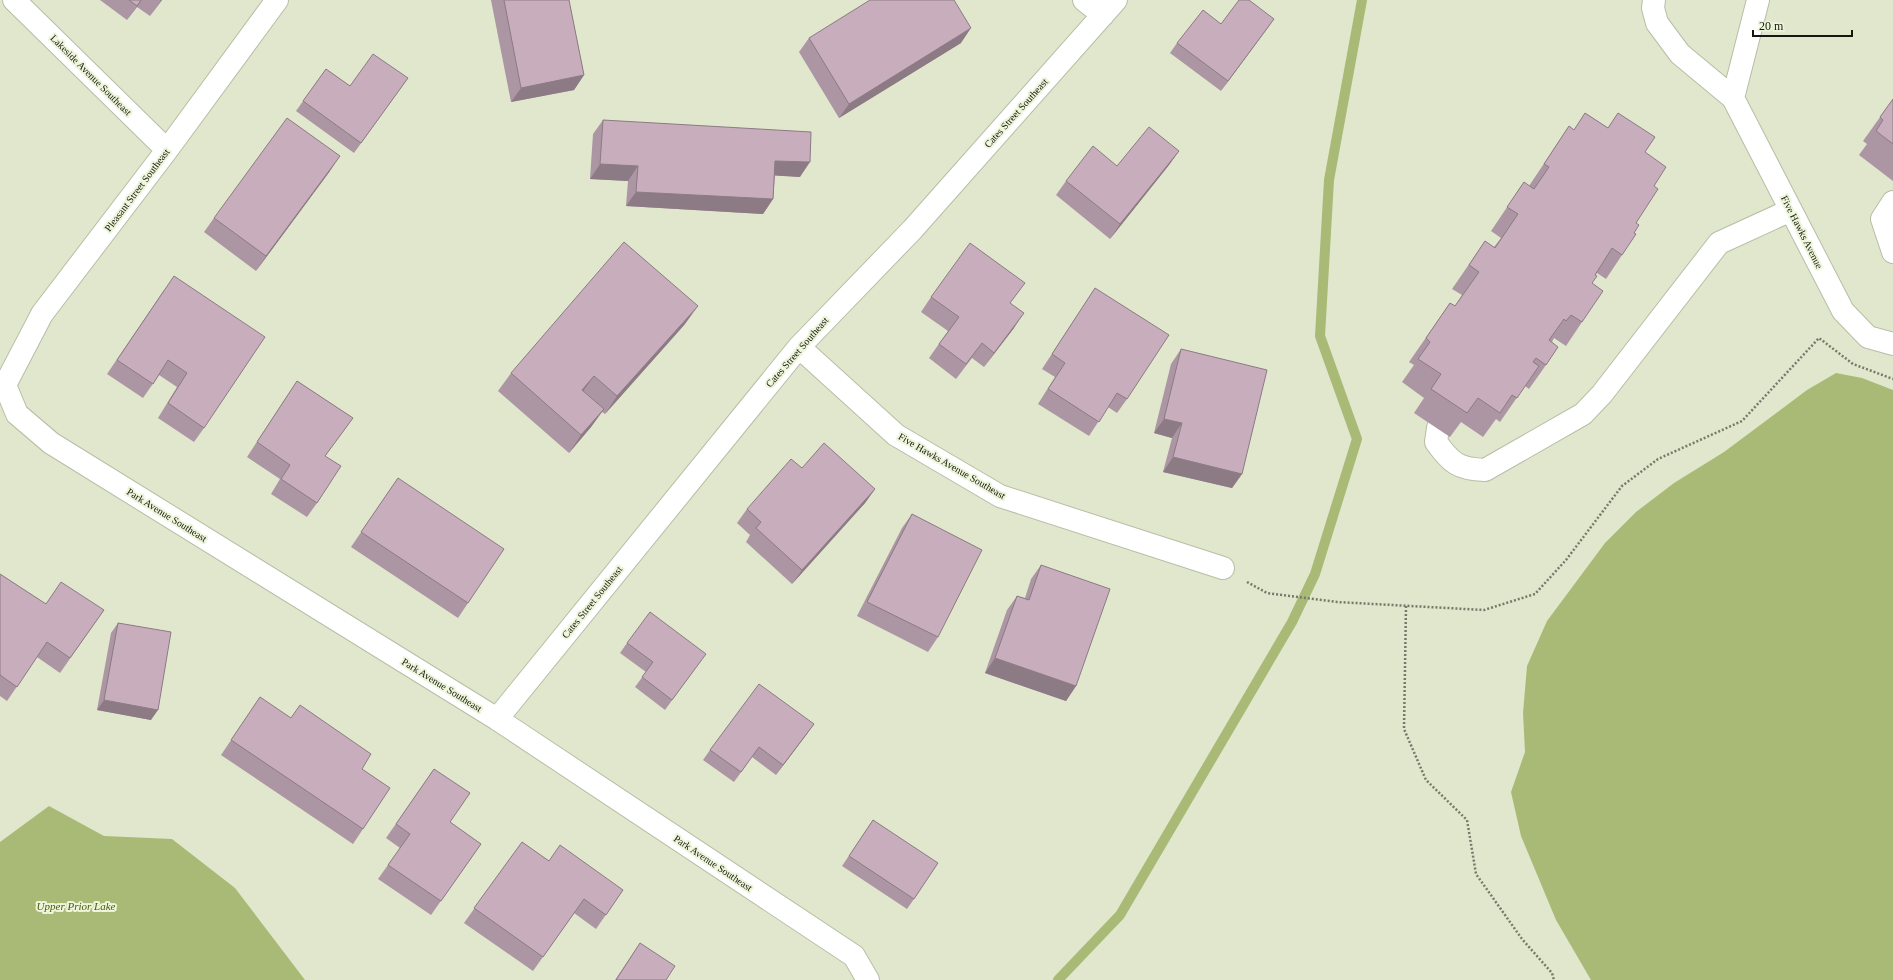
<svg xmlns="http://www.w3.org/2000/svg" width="1893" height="980" viewBox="0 0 1893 980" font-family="Georgia,serif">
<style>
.water{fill:#a9ba76}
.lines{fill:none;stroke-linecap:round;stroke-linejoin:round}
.stream{stroke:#a9ba76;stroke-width:10}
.minor-casing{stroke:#b7bea5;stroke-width:24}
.path{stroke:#757a69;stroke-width:2.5;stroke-dasharray:2 2;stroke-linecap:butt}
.minor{stroke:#fff;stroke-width:22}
.wall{fill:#ac96a3}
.shaded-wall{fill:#8c7a84}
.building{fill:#c8aebd;stroke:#8c7a84}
.labels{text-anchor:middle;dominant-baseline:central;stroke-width:4;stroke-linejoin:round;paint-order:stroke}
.street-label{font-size:10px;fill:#14170e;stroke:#edf5da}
.water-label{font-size:11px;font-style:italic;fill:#4b5a0d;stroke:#edf5da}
</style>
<rect width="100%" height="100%" fill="#e0e7cd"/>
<path class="water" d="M1836 373 1862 378 1893 390V980H1591L1556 920 1521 836 1511 792 1525 752 1523 713 1527 666 1547 621 1605 543 1636 512 1674 483 1724 452 1807 390Z
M49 806 104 836 172 839 235 888 305 980H0V842Z"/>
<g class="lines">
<path class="stream" d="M1058 980 1120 915 1292 622 1315 574 1357 439 1320 336 1329 180 1362 0"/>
<g class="minor-casing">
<path id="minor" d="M14 0 167 150
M277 0 167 150 42 314 5 385 17 414 51 443 497 719 854 956 868 980
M1084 0 1103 15
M1654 0 1653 8 1657 23 1680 54 1733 98 1843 311 1868 337 1893 344
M1733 98 1758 0
M1893 202 1882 219 1893 252
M799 347 896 435 1000 496 1223 568
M1438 428 1436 442C1451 463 1458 469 1485 470L1583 414 1602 394 1719 243 1791 210
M497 719 799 347 912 230 1116 0"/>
</g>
<path class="path" d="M1247 582 1267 593 1337 602 1484 610 1535 594 1566 560 1622 486 1658 459 1742 421 1819 338 1853 364 1893 379
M1406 606 1404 729 1426 780 1467 820 1476 874 1522 939 1552 973 1554 980"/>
<use href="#minor" class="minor"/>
</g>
<path class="wall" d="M100 0H162L150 16 137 7 127 20Z
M491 0H569L584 75 574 90 511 102Z
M1274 19 1221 91 1170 53 1177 43 1221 24Z
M809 38 961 43 839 118 799 52Z
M326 69 350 86 408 78 354 153 296 111Z
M1893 99V181L1859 155 1867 144 1863 141Z
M1585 113 1608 128 1618 113 1645 152 1654 186 1636 223 1634 233 1622 255 1606 279 1597 273 1595 275 1592 283 1582 322 1566 346 1554 338 1552 342 1546 365 1529 389 1525 386 1500 422 1496 419 1483 437 1461 422 1450 437 1414 413 1424 398 1402 382 1414 365 1409 362 1450 303 1455 306 1462 295 1452 289 1485 241 1494 247 1501 238 1491 231 1524 182 1529 186 1569 126 1574 130Z
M603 120 800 177 775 175 773 199 763 214 626 206 628 181 590 179 593 134Z
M1179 151 1169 165 1110 239 1056 195 1066 181 1117 166Z
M330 171 256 271 204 232 214 218Z
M1095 288 1127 399 1117 413 1108 407 1089 436 1038 404 1055 377 1042 369Z
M164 290 204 428 194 442 158 418 177 387 159 375 143 398 107 374Z
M931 297 1010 303 1014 328 984 367 972 358 956 379 929 358 948 331 921 312Z
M685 324 605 414 602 412 591 427 569 453 498 391 511 373Z
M1181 349 1242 474 1232 488 1163 472 1172 438 1154 433 1171 364Z
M297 381 353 418 325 456 317 503 307 517 271 494 280 479 247 457Z
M802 468 875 489 865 503 792 584 746 542 750 535 737 523 747 509Z
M398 478 468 603 458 618 351 547Z
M912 514 938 637 928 652 857 616 902 528Z
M1041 565 1076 686 1066 701 985 673 1007 610 1017 596 1025 598 1031 579Z
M0 574 46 604 104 610 60 673 37 657 7 701 0 696Z
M118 623 151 720 97 710 111 633Z
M627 643 699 663 665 710 635 687 646 672 620 653Z
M260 697 362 769 363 829 353 844 221 755Z
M814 724 776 775 752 757 734 782 703 760 710 750Z
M434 769 450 822 481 844 431 915 378 879 400 848 386 838Z
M873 820 914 899 907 909 842 866Z
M522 842 549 861 623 890 596 929 574 913 533 971 464 923Z
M640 943 666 980H615Z"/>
<path class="shaded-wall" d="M142 0 127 20 137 6Z
M161 0H162L150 16 160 2Z
M1274 19 1267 29 1221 91 1228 81Z
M971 28 961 43 839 118 849 104Z
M584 75 574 90 511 102 521 88Z
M1179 151 1169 165 1110 239 1120 224Z
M340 156 330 171 256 271 266 256Z
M775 161 810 162 800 177 765 175Z
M600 164 638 166 628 181 590 179Z
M636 192 773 199 763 214 626 206Z
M698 306 685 324 605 414 617 396Z
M1024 313 1014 328 984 367 994 353Z
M594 376 581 394 582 390Z
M604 409 591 427 569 453 581 435Z
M1164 419 1182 423 1172 438 1154 433Z
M1173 457 1242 474 1232 488 1163 472Z
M875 489 865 503 792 584 802 570Z
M995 658 1076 686 1066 701 985 673Z
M104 700 158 710 151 720 97 710Z
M814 724 807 734 776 775 783 765Z"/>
<path class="building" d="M129 0H141L137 6Z
M504 0H569L584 75 521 88Z
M870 0H954L971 28 849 104 809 38Z
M1239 0H1249L1274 19 1228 81 1177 43 1203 10 1221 24Z
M373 54 408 78 361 143 303 101 326 69 350 86Z
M1893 99V144L1876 131 1883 120 1880 117Z
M1585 113 1608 128 1618 113 1655 137 1645 152 1666 167 1654 186 1658 189 1636 223 1639 225 1634 233 1636 234 1622 255 1612 248 1595 275 1597 276 1592 283 1603 291 1582 322 1571 315 1566 321 1564 319 1549 340 1558 347 1546 365 1536 358 1533 362 1539 366 1517 398 1512 395 1500 413 1478 398 1467 413 1431 389 1441 374 1418 359 1430 342 1426 338 1450 303 1455 306 1479 272 1469 265 1485 241 1495 248 1518 214 1507 207 1524 182 1534 189 1549 167 1544 164 1569 126 1574 130Z
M287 118 340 156 266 256 214 218Z
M603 120 811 132 810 162 775 161 773 199 636 192 638 166 600 164Z
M1149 127 1179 151 1120 224 1066 181 1093 146 1117 166Z
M624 242 698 306 617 396 594 376 582 390 604 409 581 435 511 373Z
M970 243 1025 283 1010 303 1024 313 994 353 982 343 966 364 939 344 959 317 931 297Z
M174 276 265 337 204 428 168 403 187 373 168 360 153 384 117 360Z
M1095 288 1169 335 1127 399 1117 393 1099 422 1048 389 1065 363 1052 354Z
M1181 349 1267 370 1242 474 1173 457 1182 423 1164 419Z
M297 381 353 418 325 456 341 466 317 503 281 479 290 465 257 442Z
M824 443 875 489 802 570 756 528 761 522 747 509 791 459 802 468Z
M398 478 504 549 468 603 361 532Z
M912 514 982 550 938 637 867 602Z
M1041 565 1110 589 1076 686 995 658 1017 596 1029 600Z
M0 574 46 604 61 582 104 610 70 658 47 642 17 687 0 675Z
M650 612 706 654 672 700 642 677 653 662 627 643Z
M118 623 171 632 158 710 104 700Z
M759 684 814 724 783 765 759 747 741 772 710 750Z
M260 697 291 718 300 705 371 754 362 769 390 788 363 829 231 740Z
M434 769 470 793 450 822 481 844 441 901 388 865 410 834 396 824Z
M873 820 938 863 914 899 849 856Z
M522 842 549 861 560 845 623 890 606 915 584 899 543 957 474 908Z
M640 943 675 966 666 980H616Z"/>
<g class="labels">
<g class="street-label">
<text transform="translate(91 75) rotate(45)">Lakeside Avenue Southeast</text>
<text transform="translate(1016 113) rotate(-48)">Cates Street Southeast</text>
<text transform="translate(137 190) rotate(-53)">Pleasant Street Southeast</text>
<text transform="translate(1802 232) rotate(63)">Five Hawks Avenue</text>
<text transform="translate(797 352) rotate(-49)">Cates Street Southeast</text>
<text transform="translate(952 466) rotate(30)">Five Hawks Avenue Southeast</text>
<text transform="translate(167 515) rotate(32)">Park Avenue Southeast</text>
<text transform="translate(592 602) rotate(-51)">Cates Street Southeast</text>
<text transform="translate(442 685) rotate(32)">Park Avenue Southeast</text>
<text transform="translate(713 863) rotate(34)">Park Avenue Southeast</text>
</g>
<g class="water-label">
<text x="76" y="906">Upper Prior Lake</text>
</g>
</g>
<path d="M1753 30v6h99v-6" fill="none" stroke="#14170e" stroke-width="2"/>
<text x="1759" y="30" font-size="12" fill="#14170e" stroke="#edf5da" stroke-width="3" paint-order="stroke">20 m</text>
</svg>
